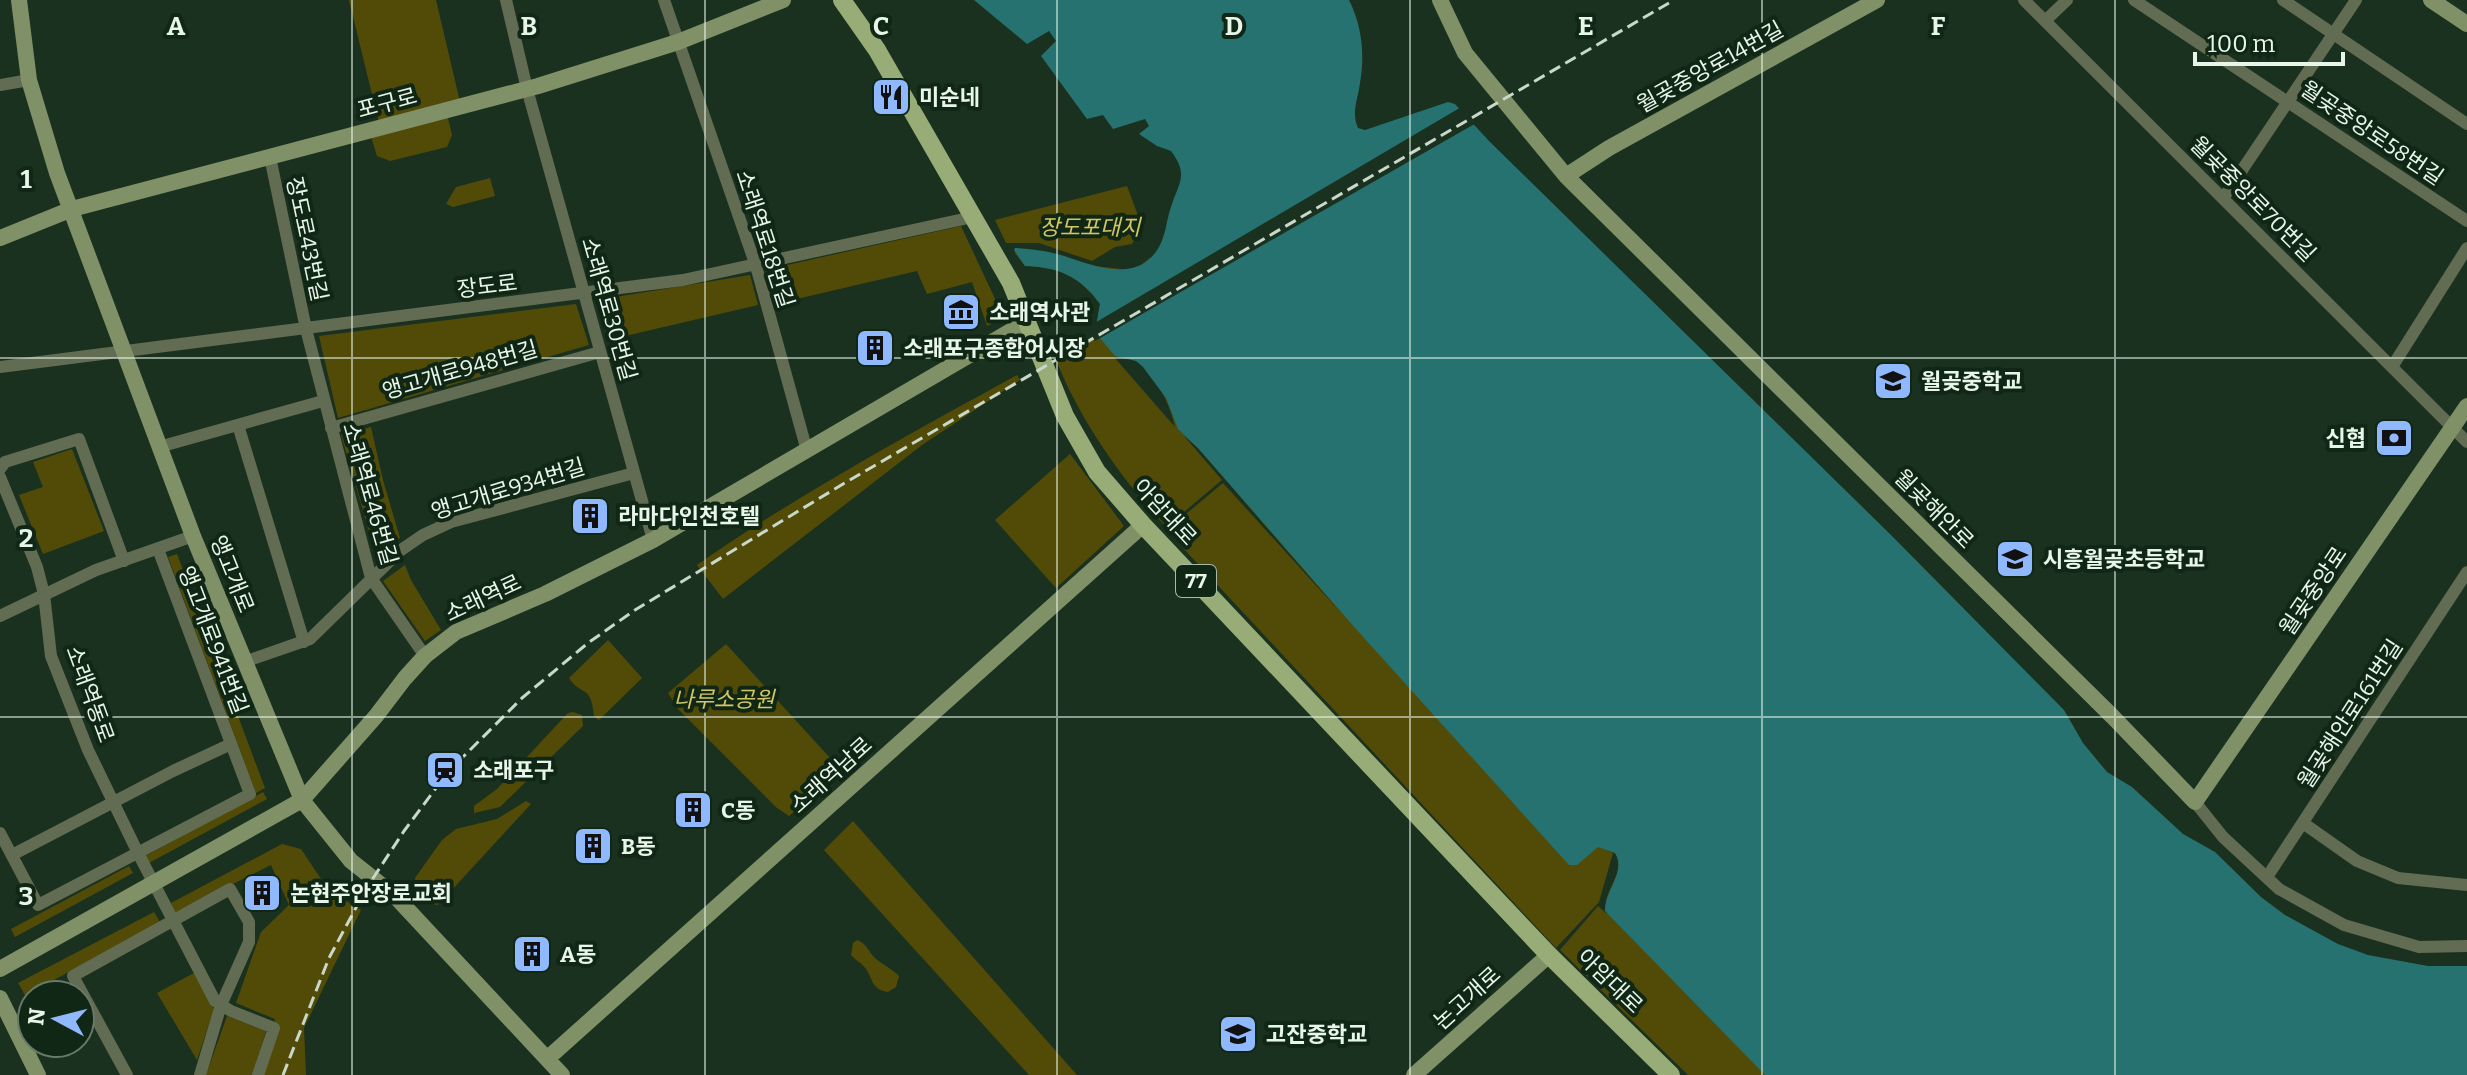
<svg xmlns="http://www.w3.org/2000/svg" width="2467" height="1075" viewBox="0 0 2467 1075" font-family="Bitter,'Noto Sans KR',serif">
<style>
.green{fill:#524b08;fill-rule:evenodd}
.water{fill:#257270}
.pier{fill:#1b311f}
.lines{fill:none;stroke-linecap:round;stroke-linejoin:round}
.street{stroke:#616c52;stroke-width:12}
.secondary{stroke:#809067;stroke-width:16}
.primary{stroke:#97ac76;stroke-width:18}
.rail{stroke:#c8d8cb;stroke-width:3;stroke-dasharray:12 6;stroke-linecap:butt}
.grid{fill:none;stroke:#e8f6ea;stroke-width:2;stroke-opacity:0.55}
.labels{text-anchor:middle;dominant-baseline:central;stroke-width:8;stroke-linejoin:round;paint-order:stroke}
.shield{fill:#112715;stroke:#a8b8aa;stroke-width:2}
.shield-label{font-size:20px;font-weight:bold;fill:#e8f6ea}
.street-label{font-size:22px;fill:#e8f6ea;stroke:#112715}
.poi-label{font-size:22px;font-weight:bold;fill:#e8f6ea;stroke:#112715;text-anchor:start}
.park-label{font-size:22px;font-style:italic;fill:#d1c764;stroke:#112715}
.grid-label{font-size:26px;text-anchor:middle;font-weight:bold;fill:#e8f6ea;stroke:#112715;stroke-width:8;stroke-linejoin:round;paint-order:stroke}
</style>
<rect width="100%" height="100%" fill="#1b311f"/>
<path class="green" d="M349 0H436L461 106 446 110 452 135 447 147 390 161 377 156 369 130 380 127Z
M490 178 495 196 453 207 446 204 456 187Z
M1127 186 1142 226 1132 244 1115 247 1092 261 1039 243H1006L995 220Z
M961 226 1004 318 987 326 972 282 927 294 917 271 775 304 765 270Z
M1015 248 1064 256 1087 265 1129 270 1141 265 1151 257 1658 833 1765 1075H1688L1560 950 1598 906 1607 914C1599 893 1628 874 1615 853L1600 847 1613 853 1599 902 1556 948 1184 549 1168 529 1223 483 1341 613 1198 448 1184 436 1222 480 1166 527C1121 478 1081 422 1056 360L1095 336 1100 304C1080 276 1058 267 1025 266L1015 253ZM1114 357C1121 358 1133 358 1140 363 1157 375 1171 408 1175 427Z
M750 275 758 305 608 340 597 300Z
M576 304 589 345 338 418 319 336Z
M1017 375 1020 380 922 445 723 599 697 565C799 494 908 435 1017 375Z
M371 427 383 480 400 538 375 552 341 435Z
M72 449 104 531 43 554 19 495 43 487 33 462Z
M1070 454 1124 526 1056 588 995 520Z
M177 554 265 788 256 793 168 557Z
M405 565 411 580 441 630 425 641 383 581Z
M608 640 642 678 599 720 594 716C591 683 581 697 569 678Z
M726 644 842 771 789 816 777 808 678 709 668 693Z
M573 712 582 715 583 726 500 807 474 813V806L497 789 568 713Z
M263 792 267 799 149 863 145 856Z
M526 801 531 804 438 905 427 903 416 891 415 878 442 840 456 829 497 819Z
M853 821 1077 1075H1029L824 850Z
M282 844 301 849 329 891 361 910 304 1028 306 1075H262L275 1019 236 1003 261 932 289 905 271 865 175 913 171 903Z
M129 866 133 873 15 937 11 929Z
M154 912 161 924 25 995 18 983Z
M857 940C868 944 868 952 876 959 884 965 892 969 899 976L896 987 888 992C872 989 874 982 866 969 862 963 855 960 851 955L853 943Z
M194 973 214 1009 197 1060 157 993Z
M227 1016 266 1031 253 1075H206Z"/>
<path class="water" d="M974 0H1349C1362 26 1365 54 1360 83 1358 99 1351 112 1358 128L1365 130 1448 102 1455 104 1489 141 1892 536 2064 710 2083 743 2107 772 2132 787 2183 834 2215 852 2261 897 2285 915 2338 944 2368 955 2428 966H2467V1075H1765L1605 911C1604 891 1627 872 1615 853L1598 847 1577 865H1569L1356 629 1198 448 1178 429 1166 398 1143 367 1136 361 1115 356 1095 332 1100 304C1080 276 1058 267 1025 266L1014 250 1015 248C1031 249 1048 251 1064 256 1097 267 1141 285 1161 243 1166 232 1167 218 1171 207 1179 182 1189 175 1171 151L1157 146 1139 134 1149 126 1145 119 1113 129 1103 115 1087 119 1041 56 1056 41 1049 31 1027 44Z"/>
<path class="pier" d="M1463 106 1478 122 1095 341 1093 338V324Z"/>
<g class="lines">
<path class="street" d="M506 0 527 89 653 540
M664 0 756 266 807 451
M2024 0 2467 442
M2134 0 2467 221
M2283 0 2467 124
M2045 21 2067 0
M0 85 29 80
M270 157 306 329 371 578 425 656
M2224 197 2356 0
M0 367 683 280 973 217
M2392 367 2467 248
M238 425 304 642
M331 428 600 352
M159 447 323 401
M0 469 5 462 79 439 124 561
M0 477 37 567 44 594 51 656 88 750 138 853 215 1001 231 1011 274 1028 258 1075
M0 616 96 570 193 536
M244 662 310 639 401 550 423 535 451 522 634 473
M2195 802 2223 837 2279 889 2344 925 2419 947 2467 946
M2303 823 2357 861 2398 878 2467 885
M0 833 38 905 250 794 158 549
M12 855 173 771 231 744
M2267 877 2467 572
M127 1075 73 976 230 889 249 922V942L221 1005 200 1075"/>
<path class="secondary" d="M19 0 29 80 57 173 193 536 302 800 351 861 394 895 562 1075
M1440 0 1465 53 1566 176 2113 717 2195 802 2467 406
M2431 0 2467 24
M1566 176 1609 148 1877 0
M0 238 72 209 538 86 678 42 783 0
M0 969 302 800 376 716 405 678 425 656 456 632 545 594 653 540 1028 321
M0 998 38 1075
M548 1058 1143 525
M1414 1075 1549 955"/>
<path class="primary" d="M842 0 877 50 1011 283 1065 416 1097 472 1143 525 1549 955 1671 1075"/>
<path class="rail" d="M283 1075 329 958 366 889 404 831 448 772 522 698 588 643 635 610 843 484 1674 0"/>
</g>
<path class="grid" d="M352 0V1075M705 0V1075M1057 0V1075M1410 0V1075M1762 0V1075M2115 0V1075M0 358H2467M0 717H2467"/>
<defs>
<g id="restaurant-square" transform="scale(2)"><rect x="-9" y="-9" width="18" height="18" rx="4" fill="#90b8fd" stroke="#112715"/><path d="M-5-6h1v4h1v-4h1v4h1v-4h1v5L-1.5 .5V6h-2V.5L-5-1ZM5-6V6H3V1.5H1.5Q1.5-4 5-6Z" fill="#111"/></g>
<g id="museum-square" transform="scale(2)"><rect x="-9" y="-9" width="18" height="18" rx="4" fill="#90b8fd" stroke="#112715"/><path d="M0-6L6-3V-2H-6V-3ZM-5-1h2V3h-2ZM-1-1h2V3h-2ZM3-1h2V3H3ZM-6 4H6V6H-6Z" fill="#111"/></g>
<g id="building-square" transform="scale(2)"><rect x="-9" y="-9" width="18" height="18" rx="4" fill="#90b8fd" stroke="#112715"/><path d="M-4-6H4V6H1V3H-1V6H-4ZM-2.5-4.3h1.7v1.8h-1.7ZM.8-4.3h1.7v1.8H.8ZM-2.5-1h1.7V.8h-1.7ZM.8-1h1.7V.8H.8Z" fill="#111"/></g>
<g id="school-square" transform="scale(2)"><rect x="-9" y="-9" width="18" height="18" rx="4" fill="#90b8fd" stroke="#112715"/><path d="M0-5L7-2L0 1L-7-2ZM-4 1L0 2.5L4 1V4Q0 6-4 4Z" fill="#111"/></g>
<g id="bank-square" transform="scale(2)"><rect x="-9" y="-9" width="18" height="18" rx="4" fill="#90b8fd" stroke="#112715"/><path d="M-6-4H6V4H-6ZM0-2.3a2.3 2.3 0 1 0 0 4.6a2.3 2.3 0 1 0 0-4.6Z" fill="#111"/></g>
<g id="station-square" transform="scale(2)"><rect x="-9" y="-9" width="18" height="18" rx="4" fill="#90b8fd" stroke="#112715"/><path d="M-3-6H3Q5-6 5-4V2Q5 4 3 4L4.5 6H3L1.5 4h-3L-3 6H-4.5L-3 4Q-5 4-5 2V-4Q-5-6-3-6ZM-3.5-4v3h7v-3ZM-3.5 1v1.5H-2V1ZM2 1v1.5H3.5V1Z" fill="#111"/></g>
</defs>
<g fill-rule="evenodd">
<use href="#restaurant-square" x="891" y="97"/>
<use href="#museum-square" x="961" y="312"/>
<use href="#building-square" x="875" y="348"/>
<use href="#school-square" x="1893" y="381"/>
<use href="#bank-square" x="2394" y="438"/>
<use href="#building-square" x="590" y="516"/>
<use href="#school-square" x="2015" y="559"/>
<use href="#station-square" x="445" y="770"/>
<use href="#building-square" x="693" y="810"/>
<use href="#building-square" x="593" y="846"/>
<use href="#building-square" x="262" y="893"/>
<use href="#building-square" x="532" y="954"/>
<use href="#school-square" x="1238" y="1034"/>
</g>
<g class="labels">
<rect class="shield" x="1176" y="565" width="40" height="32" rx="6"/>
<g class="shield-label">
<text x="1196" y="581">77</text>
</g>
<g class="street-label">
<text transform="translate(1710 67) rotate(-29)">월곶중앙로14번길</text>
<text transform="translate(387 103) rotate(-15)">포구로</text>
<text transform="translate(2372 133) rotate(34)">월곶중앙로58번길</text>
<text transform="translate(2253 199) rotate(45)">월곶중앙로70번길</text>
<text transform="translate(307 239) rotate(78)">장도로43번길</text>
<text transform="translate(765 239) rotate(72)">소래역로18번길</text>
<text transform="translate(487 286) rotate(-7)">장도로</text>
<text transform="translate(609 309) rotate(74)">소래역로30번길</text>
<text transform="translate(460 370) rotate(-16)">앵고개로948번길</text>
<text transform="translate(508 489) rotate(-17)">앵고개로934번길</text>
<text transform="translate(370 494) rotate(74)">소래역로46번길</text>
<text transform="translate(1934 509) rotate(45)">월곶해안로</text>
<text transform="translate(1165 512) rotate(47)">아암대로</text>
<text transform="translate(232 574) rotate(68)">앵고개로</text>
<text transform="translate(2313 591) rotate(-56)">월곶중앙로</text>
<text transform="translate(483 598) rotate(-25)">소래역로</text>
<text transform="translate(213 640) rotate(69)">앵고개로941번길</text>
<text transform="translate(90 694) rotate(70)">소래역동로</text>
<text transform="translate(2350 714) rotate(-57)">월곶해안로161번길</text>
<text transform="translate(831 775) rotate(-42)">소래역남로</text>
<text transform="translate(1610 981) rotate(44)">아암대로</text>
<text transform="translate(1467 998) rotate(-42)">논고개로</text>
</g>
<g class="poi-label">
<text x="919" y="97">미순네</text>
<text x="989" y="312">소래역사관</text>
<text x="903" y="348">소래포구종합어시장</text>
<text x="1921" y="381">월곶중학교</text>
<text x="2366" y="438" text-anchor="end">신협</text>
<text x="618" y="516">라마다인천호텔</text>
<text x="2043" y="559">시흥월곶초등학교</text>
<text x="473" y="770">소래포구</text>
<text x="721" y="810">C동</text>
<text x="621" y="846">B동</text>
<text x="290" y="893">논현주안장로교회</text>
<text x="560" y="954">A동</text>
<text x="1266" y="1034">고잔중학교</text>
</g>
<g class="park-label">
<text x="1090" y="227">장도포대지</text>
<text x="724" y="699">나루소공원</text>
</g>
</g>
<g class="grid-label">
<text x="176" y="35">A</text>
<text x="529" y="35">B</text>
<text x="881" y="35">C</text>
<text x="1234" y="35">D</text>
<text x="1586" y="35">E</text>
<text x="1938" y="35">F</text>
<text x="26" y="188">1</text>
<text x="26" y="547">2</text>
<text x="26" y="905">3</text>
</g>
<g transform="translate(56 1019) rotate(277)"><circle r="38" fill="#112715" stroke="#677a6a" stroke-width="2"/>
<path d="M0-6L14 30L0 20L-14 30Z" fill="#90b8fd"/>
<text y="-12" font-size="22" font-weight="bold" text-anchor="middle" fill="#e8f6ea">N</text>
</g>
<path d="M2195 52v12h148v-12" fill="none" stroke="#e8f6ea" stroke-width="4"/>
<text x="2207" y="52" font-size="24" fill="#e8f6ea" stroke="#112715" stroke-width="6" paint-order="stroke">100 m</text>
</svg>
